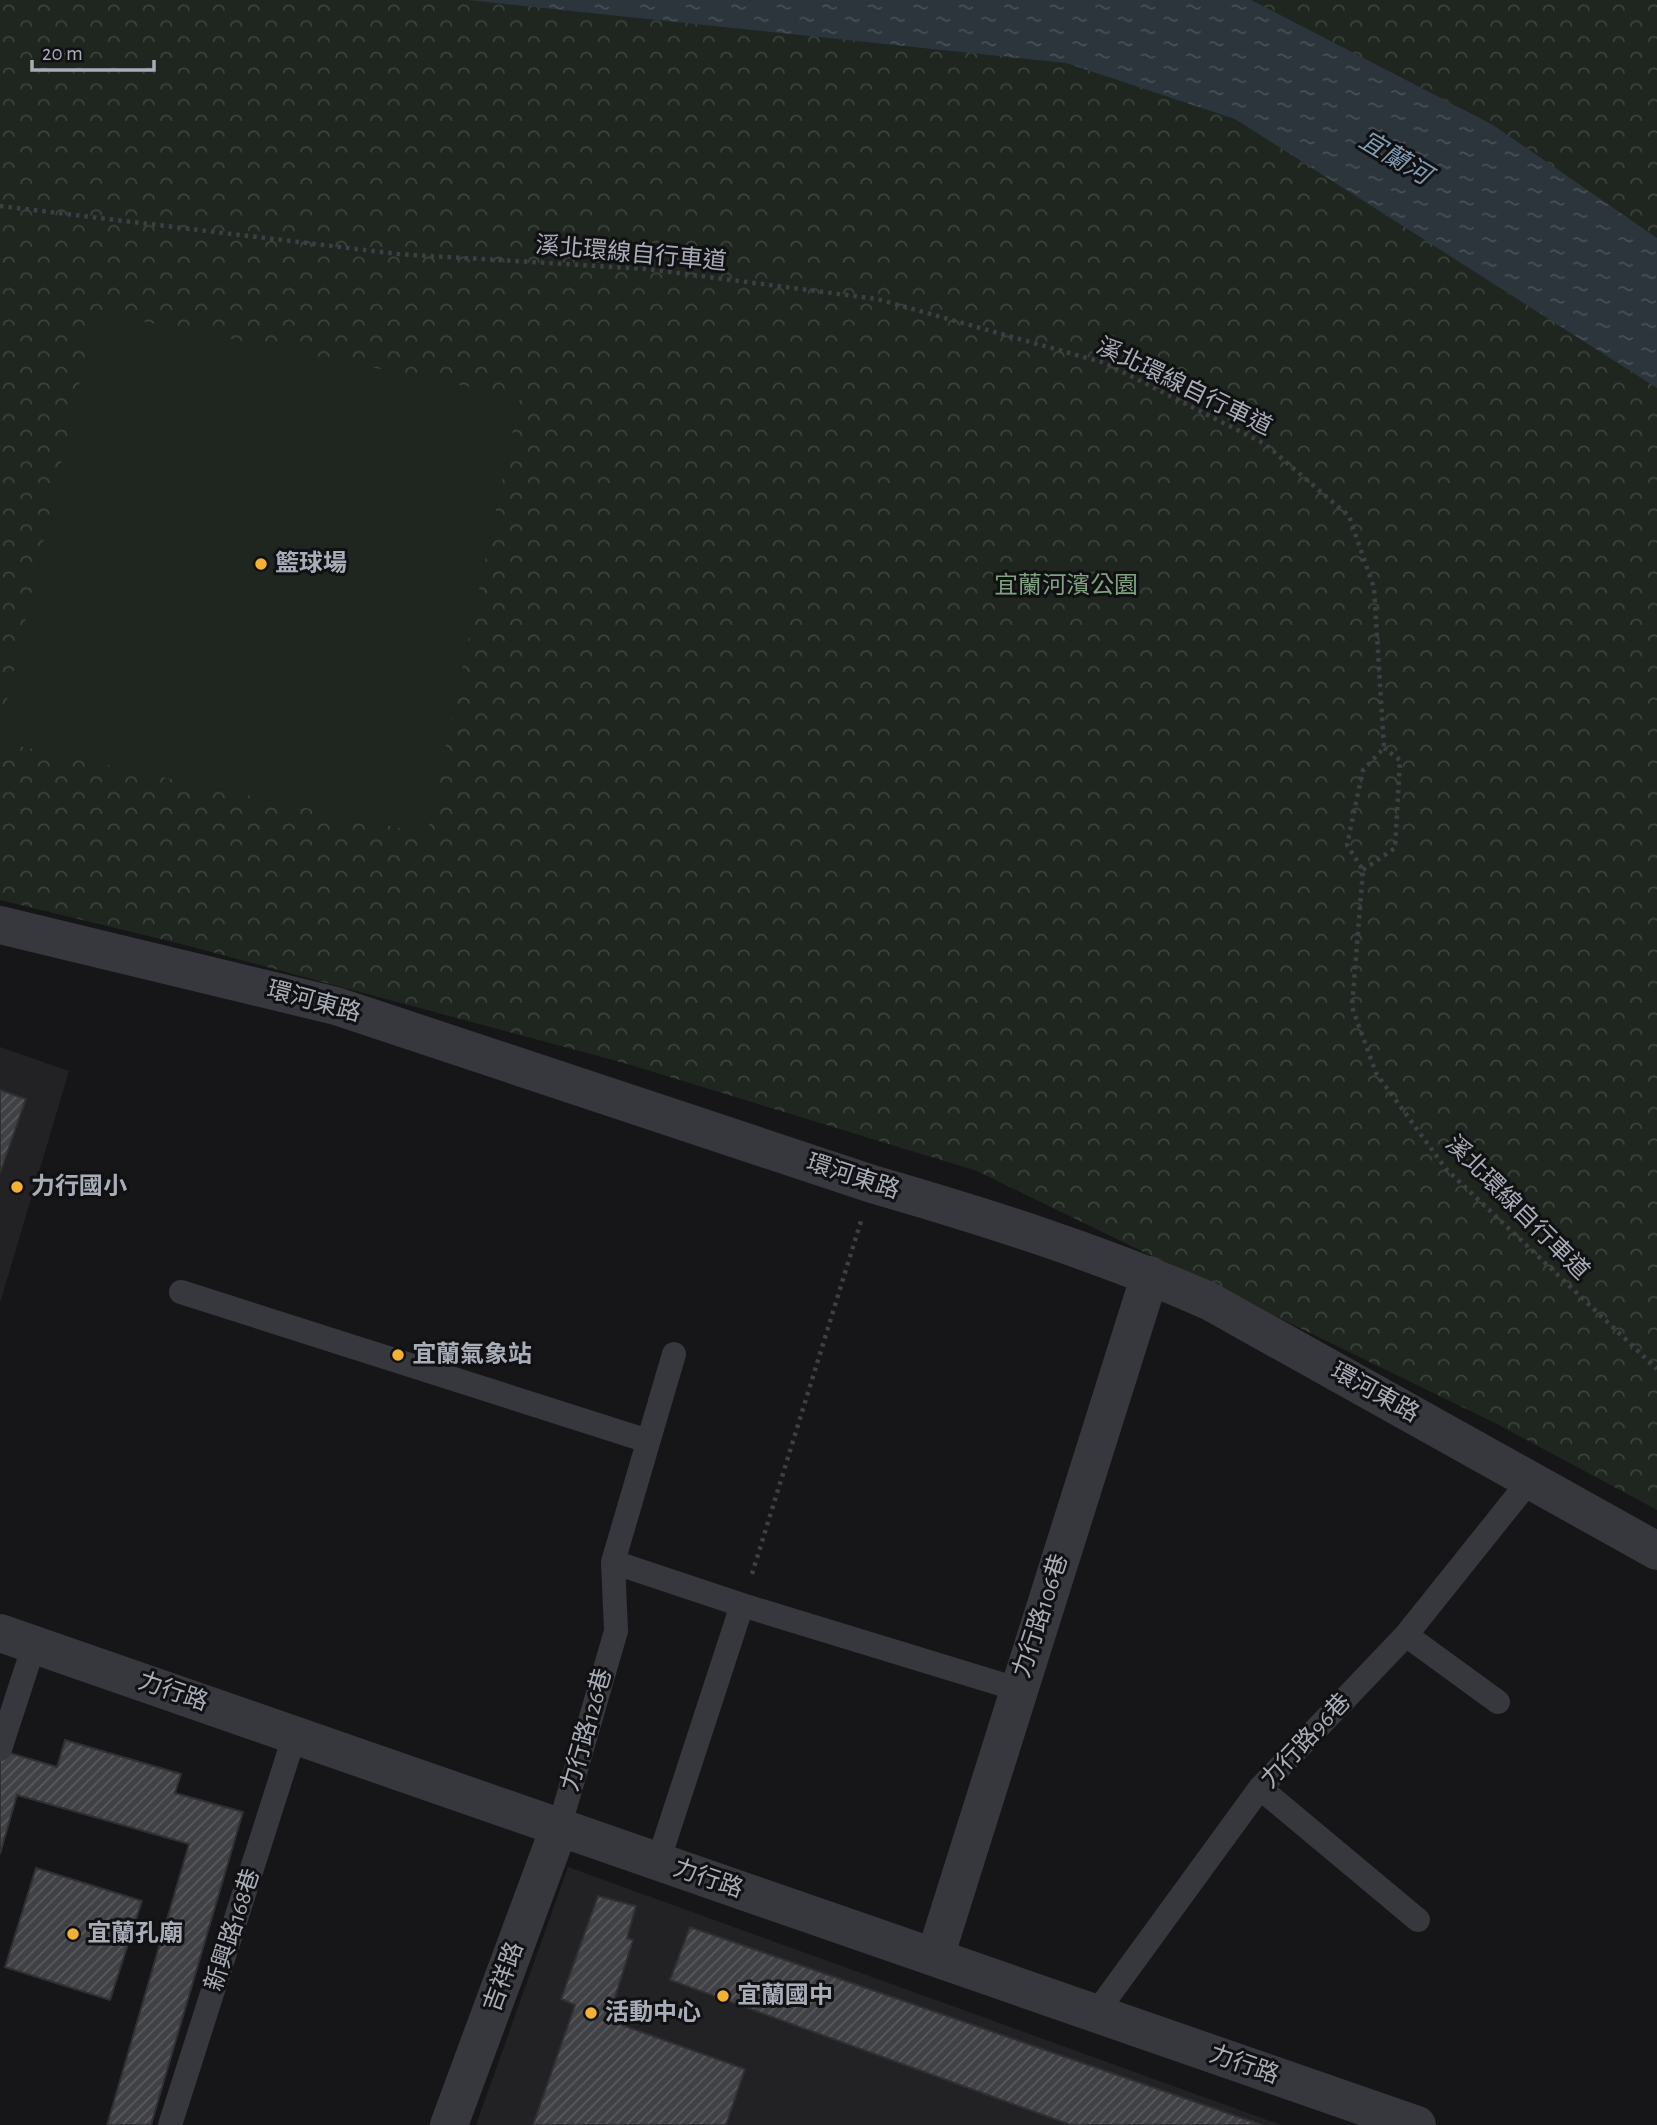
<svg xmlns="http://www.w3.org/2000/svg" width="1657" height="2125" viewBox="0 0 1657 2125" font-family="'Alegreya Sans','Noto Sans TC',sans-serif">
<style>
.built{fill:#222225}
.park{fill:url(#park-crowns)}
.pitch{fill:#1e261f}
.water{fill:url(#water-ripples)}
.building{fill:url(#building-hatch);stroke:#303034;stroke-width:2}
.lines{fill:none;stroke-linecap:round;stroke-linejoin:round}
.path{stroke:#3d3f44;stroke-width:4.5;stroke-dasharray:3.5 5;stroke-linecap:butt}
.service{stroke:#37383d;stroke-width:24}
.minor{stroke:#37383d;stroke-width:38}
.poi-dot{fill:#f2b134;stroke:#111113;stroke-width:2.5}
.labels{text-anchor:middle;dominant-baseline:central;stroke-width:6;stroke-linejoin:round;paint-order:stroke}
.street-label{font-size:24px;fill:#a8adb8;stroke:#111113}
.poi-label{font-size:24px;font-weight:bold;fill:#a8adb8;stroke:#111113;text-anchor:start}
.park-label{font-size:24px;fill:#7fa381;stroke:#111113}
.water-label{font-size:26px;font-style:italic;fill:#7f9bb3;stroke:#111113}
</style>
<defs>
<pattern id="park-crowns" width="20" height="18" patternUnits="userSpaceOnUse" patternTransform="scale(1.75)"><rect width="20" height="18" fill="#1e261f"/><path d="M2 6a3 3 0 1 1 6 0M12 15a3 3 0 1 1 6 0" fill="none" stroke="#3c433d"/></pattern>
<pattern id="water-ripples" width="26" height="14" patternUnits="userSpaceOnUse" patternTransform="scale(1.75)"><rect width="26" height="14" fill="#2c353c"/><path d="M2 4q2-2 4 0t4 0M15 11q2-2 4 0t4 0" fill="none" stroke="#485056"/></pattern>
<pattern id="building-hatch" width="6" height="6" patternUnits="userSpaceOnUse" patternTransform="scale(1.75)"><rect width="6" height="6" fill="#404145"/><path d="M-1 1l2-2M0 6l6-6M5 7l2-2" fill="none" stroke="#595a5e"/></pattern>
</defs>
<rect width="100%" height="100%" fill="#161618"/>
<path class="built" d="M0 1047 69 1071 0 1303Z
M568 1867 1281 2125H476Z"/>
<path class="park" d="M0 0H1657V1510L1495 1423 977 1171 624 1063 189 946 0 900Z"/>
<path class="pitch" d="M96 312 520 397 427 834 0 742V730Z"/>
<path class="water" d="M468 0H1251L1493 125 1657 238V388L1235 119 1066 63Z"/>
<path class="building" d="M0 1090 26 1099 0 1173Z
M65 1740 181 1774 175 1793 243 1812 151 2125H107L189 1844 17 1795 0 1854V1750L57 1767Z
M36 1868 142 1901 110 2000 5 1967Z
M598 1896 636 1906 627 1938 633 1940 608 2020 745 2069 726 2125H533L575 2005 561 1999Z
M690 1927 1262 2125H1071L670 1980Z"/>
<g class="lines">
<path class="path" d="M0 206 398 254 647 269 877 299 1105 363 1265 444 1349 516 1374 588 1384 748 1363 770 1347 845 1363 870 1352 1007 1376 1073 1446 1169 1657 1369
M1363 870 1395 848 1400 760 1384 748
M752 1574 861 1221"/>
<path class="service" d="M181 1292 648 1441
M613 1562 742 1605 1017 1689
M1406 1635 1498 1702
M0 1749 34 1645
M1260 1788 1418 1920
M559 1828 616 1631 613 1562 674 1354
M658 1862 742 1605
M1096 2013 1260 1788 1406 1635 1530 1480
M170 2125 295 1734"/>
<path class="minor" d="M0 925 336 1006 872 1184C986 1217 1100 1253 1209 1301L1657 1551
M0 1633 1417 2125
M935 1957 1150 1275
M449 2125 559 1828"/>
</g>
<g class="poi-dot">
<circle cx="261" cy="564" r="7"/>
<circle cx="17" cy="1187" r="7"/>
<circle cx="398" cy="1355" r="7"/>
<circle cx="73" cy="1934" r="7"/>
<circle cx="723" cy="1996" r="7"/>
<circle cx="591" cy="2013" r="7"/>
</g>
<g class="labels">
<g class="street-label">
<text transform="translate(631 254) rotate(5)">溪北環線自行車道</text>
<text transform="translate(1184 387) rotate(26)">溪北環線自行車道</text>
<text transform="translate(314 1002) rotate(15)">環河東路</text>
<text transform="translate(853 1177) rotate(18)">環河東路</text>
<text transform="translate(1517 1208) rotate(45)">溪北環線自行車道</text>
<text transform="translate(1375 1393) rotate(29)">環河東路</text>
<text transform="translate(1041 1616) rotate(-72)">力行路106巷</text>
<text transform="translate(173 1692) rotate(19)">力行路</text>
<text transform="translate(587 1730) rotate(-74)">力行路126巷</text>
<text transform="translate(1306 1741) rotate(-47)">力行路96巷</text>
<text transform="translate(708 1879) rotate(19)">力行路</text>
<text transform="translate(233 1930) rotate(-72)">新興路168巷</text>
<text transform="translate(504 1977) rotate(-70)">吉祥路</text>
<text transform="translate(1244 2065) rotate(19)">力行路</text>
</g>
<g class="poi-label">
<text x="275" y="564">籃球場</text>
<text x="31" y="1187">力行國小</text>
<text x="412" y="1355">宜蘭氣象站</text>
<text x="87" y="1934">宜蘭孔廟</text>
<text x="737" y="1996">宜蘭國中</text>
<text x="605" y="2013">活動中心</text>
</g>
<g class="park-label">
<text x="1066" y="586">宜蘭河濱公園</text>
</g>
<g class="water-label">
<text transform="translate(1395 158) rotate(31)">宜蘭河</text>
</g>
</g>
<path d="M32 60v10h122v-10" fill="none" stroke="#a8adb8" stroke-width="3.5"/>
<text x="42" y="60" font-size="21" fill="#a8adb8" stroke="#111113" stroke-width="5" paint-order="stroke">20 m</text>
</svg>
